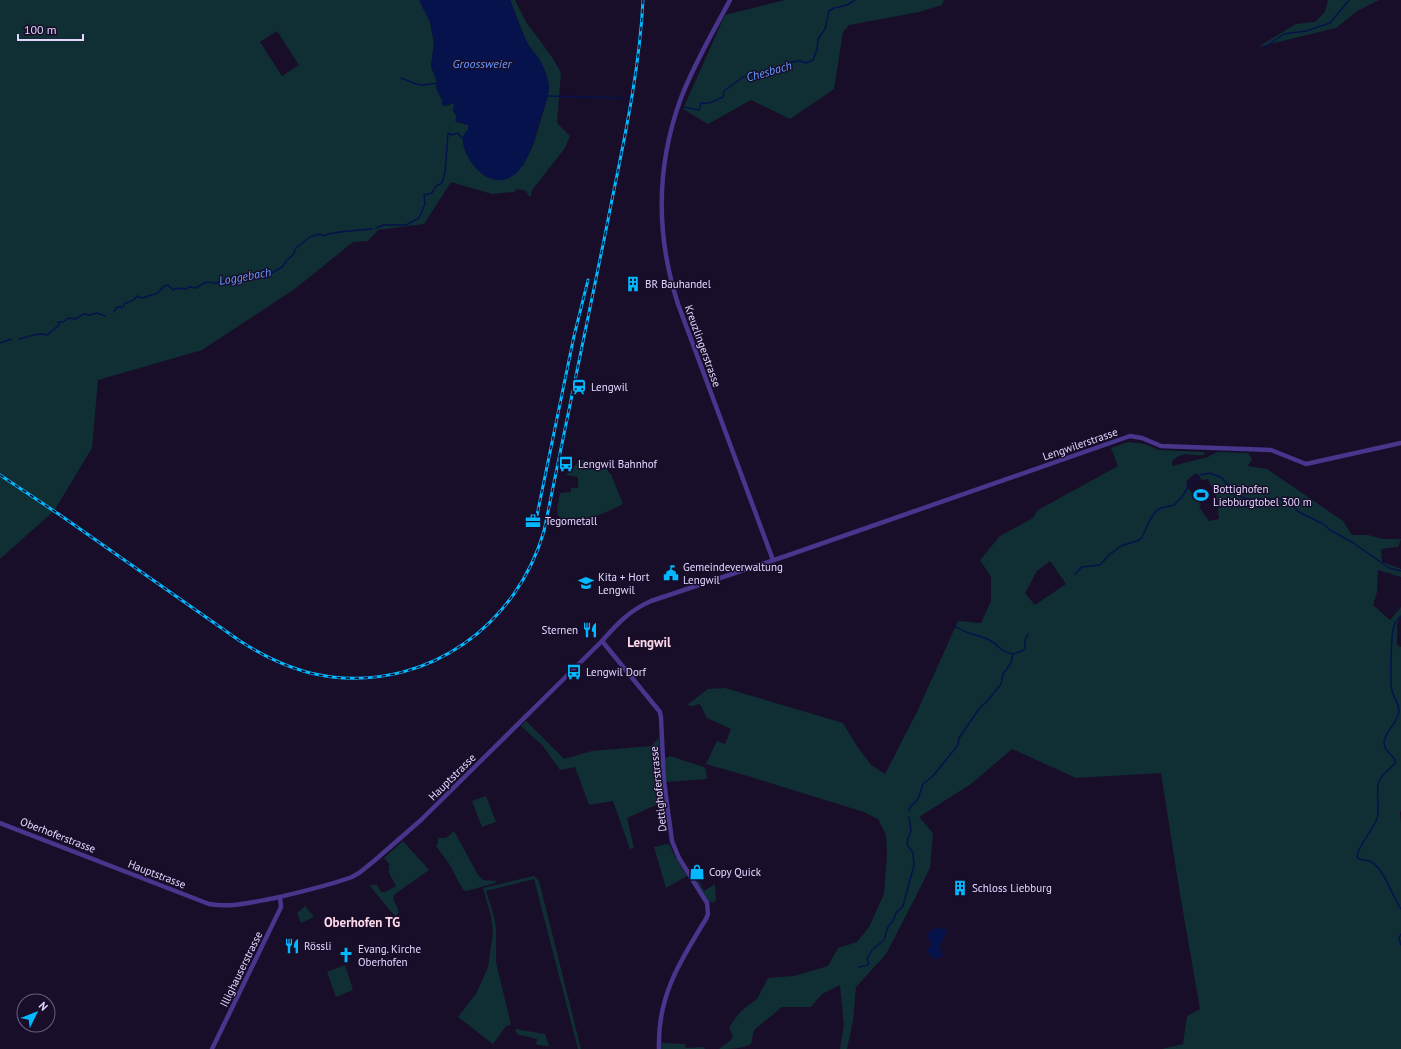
<svg xmlns="http://www.w3.org/2000/svg" width="1401" height="1049" viewBox="0 0 1401 1049" font-family="'PT Sans',sans-serif">
<style>
.green{fill:#102f34;fill-rule:evenodd}
.water{fill:#06124b}
.lines{fill:none;stroke-linecap:round;stroke-linejoin:round}
.stream{stroke:#06124b;stroke-width:1.5}
.tertiary{stroke:#48358c;stroke-width:4.5}
.rail-casing{stroke:#03b8ff;stroke-width:3}
.rail{stroke:#180e2a;stroke-width:1.5;stroke-dasharray:4.5;stroke-linecap:butt}
.labels{text-anchor:middle;dominant-baseline:central;stroke-width:3;stroke-linejoin:round;paint-order:stroke}
.poi-label{font-size:11px;fill:#e3d7ff;stroke:#180e2a;text-anchor:start}
.street-label{font-size:11px;fill:#e3d7ff;stroke:#180e2a}
.water-label{font-size:12px;font-style:italic;fill:#659bff;stroke:#180e2a}
.quarter-label{font-size:13px;font-weight:bold;fill:#ffd9ea;stroke:#180e2a}
</style>
<rect width="100%" height="100%" fill="#180e2a"/>
<path class="green" d="M0 0H419L430 22 434 43 431 66 437 82 436 88 442 100V102L447 106 453 103 454 104V113L457 116 456 122 468 125 469 129C462 137 464 147 468 156L523 166 534 143 548 96 538 58 527 43 510 0H515L526 22 552 57 561 73 557 123 570 136 565 148 532 190 531 196H529L526 191 517 189 514 192 492 194 451 182 424 224 378 230 368 241 353 242 296 288 202 350 98 380 92 448 54 511 0 559ZM277 31 299 65 282 76 260 42Z
M785 0H944L942 5 919 12 849 25 843 32 834 89 790 119 751 100 708 124 683 109 725 15Z
M1328 0H1379L1357 11 1336 28 1258 47 1296 24 1315 22 1325 12Z
M1128 442 1145 444 1159 450 1205 452 1204 455C1190 457 1186 449 1172 461V466L1208 457 1217 452 1248 453 1252 459 1248 466 1267 469 1343 521 1352 535H1368L1382 539H1401L1398 547 1381 549 1382 562 1401 569V577L1378 570 1377 592 1373 605 1390 620 1401 607V616L1397 624V645L1401 647V810L1400 813 1401 823V1049H1162L1183 1044 1187 1016 1200 1009 1180 894 1161 773 1076 778 1012 749 971 784 919 817 933 833 930 868 915 898 886 954 856 987 853 1021 847 1049H840L844 1025 840 985 822 994 811 1007H782L754 1030 751 1044C740 1049 731 1049 719 1049L731 1040 733 1036 729 1027 741 1011 757 999 768 978 794 976 828 966 838 948 857 942 869 927 884 894 887 856 886 835 878 819 864 812 741 774 706 764 717 741 725 744 731 729 707 718 700 704 692 706 687 705 708 689 725 688 843 723 856 745 871 765 885 774 917 712 958 621 981 623 991 601V577L980 560 1000 536 1033 518 1038 510 1118 466 1111 448ZM1196 473 1202 480 1208 479 1209 481 1217 499 1219 519 1209 521 1199 507 1201 504 1186 486 1187 480ZM1050 561 1066 584 1035 605 1025 593 1037 571Z
M580 460H584L585 469 607 466 608 472 611 474 623 504C605 513 589 521 569 519 565 519 560 519 558 515 556 512 559 498 560 493L571 492V488H578V477L566 475Z
M526 721 564 759 592 751 651 746 659 738 663 802 627 818 634 848 630 849 613 801 589 805 575 767 560 770 543 746 521 726Z
M670 756 704 767 706 770 707 779 666 782 665 758Z
M486 796 496 822 482 827 472 801Z
M454 831 478 875 483 880 496 881 495 883 467 891 463 890 450 865 436 846 438 843V838H446Z
M403 841 429 870 395 894 393 898 399 912 396 916 394 915 369 885H377L381 892H385L396 886 388 871 390 869 388 867 390 865 384 858Z
M667 844 670 845 673 853 687 876 666 888 654 847Z
M534 876 539 881 581 1049H578L534 879 486 891 494 916 496 929V962L511 1025 506 1026 493 1044 458 1017 476 994 488 967 493 932 491 916 483 888Z
M698 880 704 891 715 884 716 899 714 903 708 901 696 881Z
M305 906 314 917 301 923 297 913Z
M345 965 353 990 336 997 327 972Z
M515 1029 545 1034 549 1046 538 1045 536 1044 537 1039 517 1034Z
M661 1043 685 1044 686 1048 703 1047 705 1049H662Z"/>
<path class="water" d="M419 0H510C516 14 520 29 527 42 530 48 534 52 538 57 543 65 548 76 549 85 550 97 543 109 540 121 533 144 521 195 485 176 474 170 453 140 468 130V125L455 121 457 116 453 111 454 104 453 103 444 106 442 105V99L436 88 437 82 431 66 434 43 430 22Z
M935 928 945 929 947 932 939 946 942 950 940 951 943 955 936 960 934 957 930 956 927 949 932 945 929 941 928 934Z"/>
<g class="lines">
<path class="stream" d="M1265 47 1284 34 1306 31 1330 23 1349 0
M401 78 416 84 423 85 437 83
M548 96 622 98
M624 99H626
M684 107 699 110 701 103C709 105 716 100 723 97L724 91 743 77 769 71 785 66 791 62 800 61 806 63 813 60 817 49 818 39 825 29 829 11 834 8 847 5 855 0
M376 228 384 225H406L419 218 425 204 424 195 432 193 436 186 442 183 445 172 448 133 452 135 458 133 461 137 463 138
M114 312 117 307H123L125 303C130 303 135 299 137 296L142 298 158 293 164 286 168 285 173 290 178 288 186 289 189 287 196 288 206 282 216 283 239 275 250 274 255 276 262 273H272L282 267 287 260 293 255 296 248 310 237 320 234 323 236C338 230 356 231 372 229
M19 339C28 337 38 332 47 335L59 325 58 322H63L68 318 75 319 84 314 90 315 97 313 105 316
M0 343 11 339
M1075 574 1082 567 1100 565 1109 555 1121 546 1139 540 1142 537 1151 518 1156 511 1161 508 1174 505 1182 497 1189 485 1200 475 1210 473 1222 478 1226 483 1237 490 1240 496 1247 499H1278L1288 502 1299 512 1323 524 1330 530 1352 542 1389 568 1401 571
M1401 616C1398 619 1395 622 1394 626 1391 633 1390 683 1392 691 1394 698 1399 704 1399 711 1398 723 1385 731 1384 742 1384 751 1391 753 1395 760V763C1391 769 1384 772 1380 779 1374 789 1381 806 1377 819 1372 832 1359 843 1357 857L1359 859C1363 860 1368 860 1371 862 1385 869 1392 897 1401 909
M954 625C965 635 979 634 991 641 1001 647 999 651 1013 654
M909 811 910 807 918 799 923 784 933 776 958 745 959 738 979 709 989 699 1001 684 1003 674 1011 663 1013 654 1022 651 1025 648V640L1028 634
M1401 934 1399 938 1401 945
M859 967 868 965 869 963 867 959 872 950 884 940 888 927 893 921 896 913 903 906 914 865 913 853 907 844 908 838 911 831 909 817"/>
<path class="tertiary" d="M730 0C713 32 694 64 681 98 656 166 656 236 678 304L773 560
M602 641 660 712 661 718 664 781 672 841 679 858 707 903 708 914 706 919C680 961 657 997 659 1049
M0 823 209 904C231 908 253 902 275 898 301 892 327 886 352 877L359 873 374 861 421 820 602 641C617 624 630 610 651 601L786 556 1130 436 1142 438 1161 446 1271 450 1306 464 1401 443
M212 1049 281 907 280 897"/>
<g class="rail-casing">
<path id="rail" d="M605 235C620 157 639 80 643 0
M0 475 60 515 240 641C268 659 298 673 332 677 431 688 517 624 544 531L606 230
M536 520 574 336 588 280"/>
</g>
<use href="#rail" class="rail"/>
</g>
<defs>
<g id="building-bare" transform="scale(1.2)"><path d="M-4-6H4V6H1V3H-1V6H-4ZM-2.5-4.3h1.7v1.8h-1.7ZM.8-4.3h1.7v1.8H.8ZM-2.5-1h1.7V.8h-1.7ZM.8-1h1.7V.8H.8Z" fill="#03b8ff" stroke="#180e2a" stroke-width="2.5" paint-order="stroke"/></g>
<g id="station-bare" transform="scale(1.2)"><path d="M-3-6H3Q5-6 5-4V2Q5 4 3 4L4.5 6H3L1.5 4h-3L-3 6H-4.5L-3 4Q-5 4-5 2V-4Q-5-6-3-6ZM-3.5-4v3h7v-3ZM-3.5 1v1.5H-2V1ZM2 1v1.5H3.5V1Z" fill="#03b8ff" stroke="#180e2a" stroke-width="2.5" paint-order="stroke"/></g>
<g id="bus-bare" transform="scale(1.2)"><path d="M-5-6H5V4H4V6H2V4H-2V6H-4V4H-5ZM-3.5-4V0h7V-4ZM-3.5 1.2v1.5H-2V1.2ZM2 1.2v1.5H3.5V1.2Z" fill="#03b8ff" stroke="#180e2a" stroke-width="2.5" paint-order="stroke"/></g>
<g id="stadium-bare" transform="scale(1.2)"><path d="M0-5a6.5 5 0 1 0 0 10a6.5 5 0 1 0 0-10ZM-3.5-1.8h7v3.6h-7Z" fill="#03b8ff" stroke="#180e2a" stroke-width="2.5" paint-order="stroke"/></g>
<g id="office-bare" transform="scale(1.2)"><path d="M-6-3h4V-5.5h4V-3h4V5H-6ZM-1-4.5V-3h2v-1.5ZM-6 0V1H6V0Z" fill="#03b8ff" stroke="#180e2a" stroke-width="2.5" paint-order="stroke"/></g>
<g id="civic-bare" transform="scale(1.2)"><path d="M-.6-6.5H3V-4.5H.6V-3L4-1V1h2V6H-6V1h2V-1L-.6-3ZM-1.2 2.5V6h2.4V2.5Z" fill="#03b8ff" stroke="#180e2a" stroke-width="2.5" paint-order="stroke"/></g>
<g id="school-bare" transform="scale(1.2)"><path d="M0-5L7-2L0 1L-7-2ZM-4 1L0 2.5L4 1V4Q0 6-4 4Z" fill="#03b8ff" stroke="#180e2a" stroke-width="2.5" paint-order="stroke"/></g>
<g id="restaurant-bare" transform="scale(1.2)"><path d="M-5-6h1v4h1v-4h1v4h1v-4h1v5L-1.5 .5V6h-2V.5L-5-1ZM5-6V6H3V1.5H1.5Q1.5-4 5-6Z" fill="#03b8ff" stroke="#180e2a" stroke-width="2.5" paint-order="stroke"/></g>
<g id="shop-bare" transform="scale(1.2)"><path d="M-5-2.5h2.3a2.7 3.5 0 0 1 5.4 0H5L5.5 6h-11ZM-1.5-2.5h3a1.5 2.3 0 0 0-3 0Z" fill="#03b8ff" stroke="#180e2a" stroke-width="2.5" paint-order="stroke"/></g>
<g id="church-bare" transform="scale(1.2)"><path d="M-1.2-6h2.4v3.5h3.3v2.4h-3.3V6h-2.4V-.1h-3.3v-2.4h3.3Z" fill="#03b8ff" stroke="#180e2a" stroke-width="2.5" paint-order="stroke"/></g>
</defs>
<g fill-rule="evenodd">
<use href="#building-bare" x="633" y="284"/>
<use href="#station-bare" x="579" y="387"/>
<use href="#bus-bare" x="566" y="464"/>
<use href="#stadium-bare" x="1201" y="495"/>
<use href="#office-bare" x="533" y="521"/>
<use href="#civic-bare" x="671" y="573"/>
<use href="#school-bare" x="586" y="583"/>
<use href="#restaurant-bare" x="590" y="630"/>
<use href="#bus-bare" x="574" y="672"/>
<use href="#shop-bare" x="697" y="872"/>
<use href="#building-bare" x="960" y="888"/>
<use href="#restaurant-bare" x="292" y="946"/>
<use href="#church-bare" x="346" y="955"/>
</g>
<g class="labels">
<g class="poi-label">
<text x="645" y="284">BR Bauhandel</text>
<text x="591" y="387">Lengwil</text>
<text x="578" y="464">Lengwil Bahnhof</text>
<text x="1213" y="489">Bottighofen<tspan x="1213" dy="13">Liebburgtobel 300 m</tspan></text>
<text x="545" y="521">Tegometall</text>
<text x="683" y="567">Gemeindeverwaltung<tspan x="683" dy="13">Lengwil</tspan></text>
<text x="598" y="577">Kita + Hort<tspan x="598" dy="13">Lengwil</tspan></text>
<text x="578" y="630" text-anchor="end">Sternen</text>
<text x="586" y="672">Lengwil Dorf</text>
<text x="709" y="872">Copy Quick</text>
<text x="972" y="888">Schloss Liebburg</text>
<text x="304" y="946">Rössli</text>
<text x="358" y="949">Evang. Kirche<tspan x="358" dy="13">Oberhofen</tspan></text>
</g>
<g class="street-label">
<text transform="translate(703 346) rotate(70)">Kreuzlingerstrasse</text>
<text transform="translate(1080 444) rotate(-19)">Lengwilerstrasse</text>
<text transform="translate(452 777) rotate(-45)">Hauptstrasse</text>
<text transform="translate(658 789) rotate(-96)">Dettighoferstrasse</text>
<text transform="translate(58 835) rotate(21)">Oberhoferstrasse</text>
<text transform="translate(157 874) rotate(21)">Hauptstrasse</text>
<text transform="translate(241 969) rotate(-64)">Illighauserstrasse</text>
</g>
<g class="water-label">
<text x="482" y="63">Groossweier</text>
<text transform="translate(769 71) rotate(-16)">Chesbach</text>
<text transform="translate(245 276) rotate(-10)">Loggebach</text>
</g>
<g class="quarter-label">
<text x="649" y="642">Lengwil</text>
<text x="362" y="922">Oberhofen TG</text>
</g>
</g>
<g transform="translate(36 1013) rotate(47)"><circle r="19" fill="#180e2a" stroke="#695e7f"/>
<path d="M0-3L7 15L0 10L-7 15Z" fill="#03b8ff"/>
<text y="-6" font-size="11" font-weight="bold" text-anchor="middle" fill="#e3d7ff">N</text>
</g>
<path d="M18 34v6h65v-6" fill="none" stroke="#e3d7ff" stroke-width="2"/>
<text x="24" y="34" font-size="12" fill="#e3d7ff" stroke="#180e2a" stroke-width="3" paint-order="stroke">100 m</text>
</svg>
